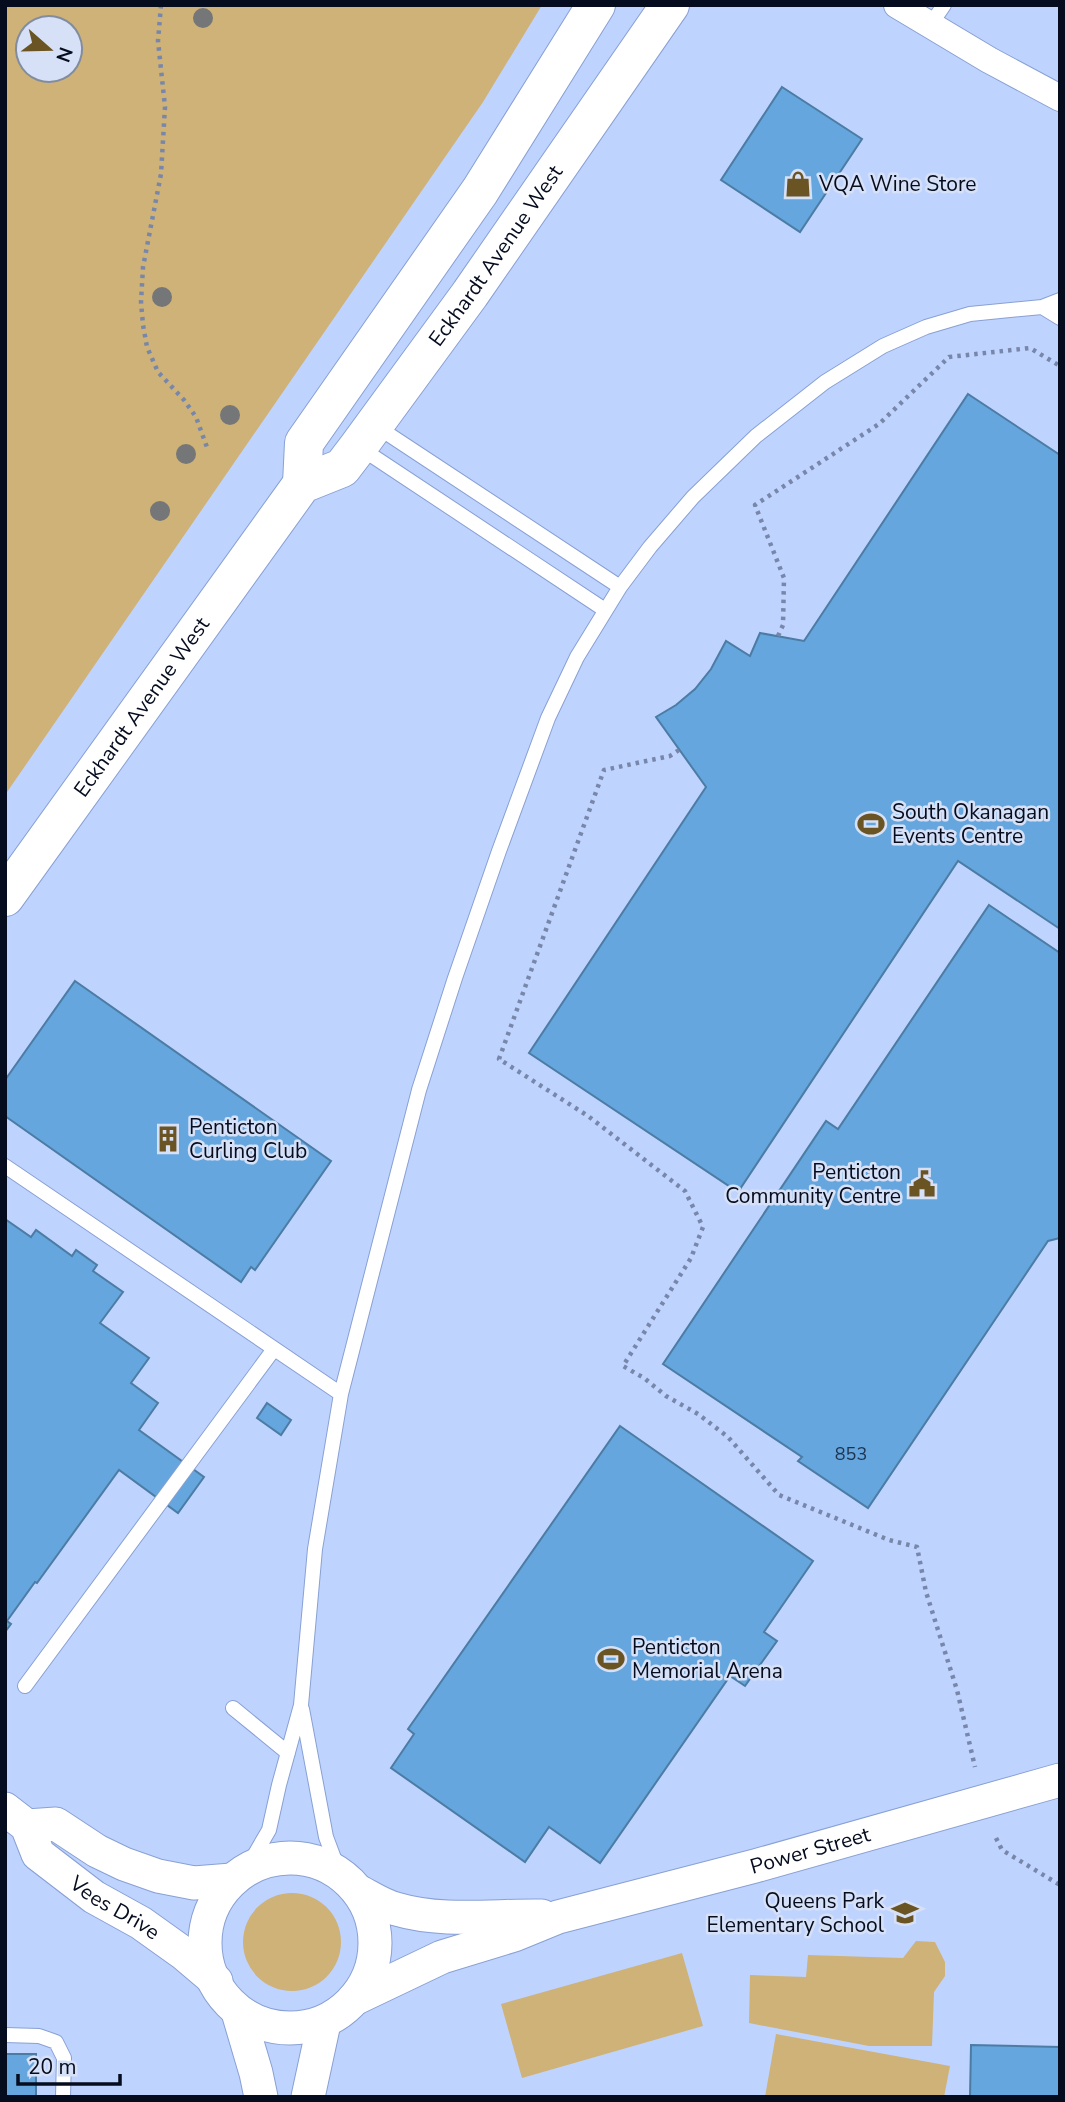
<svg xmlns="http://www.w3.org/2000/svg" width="1065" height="2102" viewBox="0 0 1065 2102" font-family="'Nunito Sans',sans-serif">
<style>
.green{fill:#ceb278;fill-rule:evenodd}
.building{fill:#64a6dd;stroke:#4c7ca4;stroke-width:2}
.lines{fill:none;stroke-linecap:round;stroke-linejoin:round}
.service-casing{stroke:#88a0d4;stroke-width:16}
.minor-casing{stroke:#88a0d4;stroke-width:28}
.tertiary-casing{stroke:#88a0d4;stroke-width:35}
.trunk-casing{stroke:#88a0d4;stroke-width:40}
.path{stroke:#7887a9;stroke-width:4.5;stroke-dasharray:3.5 5;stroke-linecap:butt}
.service{stroke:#fff;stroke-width:14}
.minor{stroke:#fff;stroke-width:26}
.tertiary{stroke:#fff;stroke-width:33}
.trunk{stroke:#fff;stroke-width:38}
.tree{fill:#757677}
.labels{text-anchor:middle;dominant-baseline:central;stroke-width:5;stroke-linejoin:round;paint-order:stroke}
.number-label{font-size:18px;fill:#1d324e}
.poi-label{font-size:21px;fill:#050c1e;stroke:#d6e1f7;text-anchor:start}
.street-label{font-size:21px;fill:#050c1e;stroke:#d6e1f7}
</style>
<rect width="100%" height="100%" fill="#bfd3ff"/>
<path class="green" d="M5 5H542L483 102 5 795ZM70 28V70H28V28Z
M243 1942a49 49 0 1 1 98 0a49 49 0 1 1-98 0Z
M916 1941 935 1942 945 1962V1976L934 1992 932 2046H869L749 2023 750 1975 806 1977 808 1955 903 1958Z
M682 1953 703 2026 522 2078 501 2004Z
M776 2034 950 2066 944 2097H765Z"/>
<path class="building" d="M782 87 862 139 800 232 721 180Z
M968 394 1060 455V929L958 861 738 1192 529 1053 706 787 656 717 676 705 695 689 711 669 726 641 750 656 760 633 804 641Z
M989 905 1060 953V1238L1048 1241 868 1508 798 1461 802 1457 663 1364 826 1121 838 1129Z
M75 981 331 1161 255 1270 251 1267 241 1282 5 1116V1080Z
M5 1219 31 1237 36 1230 72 1256 76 1250 97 1265 93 1271 123 1292 100 1323 149 1358 131 1383 158 1403 139 1430 204 1477 178 1513 119 1470 37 1583 35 1582 7 1621 11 1624 5 1632Z
M267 1403 291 1420 281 1435 257 1418Z
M620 1426 813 1561 764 1632 777 1641 745 1686 730 1676 600 1863 549 1827 525 1862 391 1768 414 1734 408 1729Z
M971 2045 1060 2047V2097H970Z
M6 2054H36V2097H6Z"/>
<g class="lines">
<g class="service-casing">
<path id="service" d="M931 24 944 5
M1042 307 1060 318
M376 426 620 587
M359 447 605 610
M5 1166 341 1394
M25 1686 274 1349
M233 1708 288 1753
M302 1709 326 1837 341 1877
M248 1866 269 1830 279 1785 301 1705 315 1549 341 1394 419 1090 455 978 499 851 548 718 577 657 620 587 650 547 693 497 756 436 825 382 883 346 926 327 970 314 1042 307 1060 300
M5 2035 39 2036 56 2042 64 2058 63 2097"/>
</g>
<g class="minor-casing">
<path id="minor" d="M897 5 989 60 1060 98"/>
</g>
<g class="tertiary-casing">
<g id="tertiary">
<path id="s1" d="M5 1809 27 1826 38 1854 94 1897 141 1923 183 1953 216 1981"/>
<path d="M27 1826 56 1824 97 1851 124 1864 158 1876 194 1883 232 1880"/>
<circle cx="290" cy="1943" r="85"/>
<path d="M362 1893C373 1899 384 1906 396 1909 443 1923 494 1915 542 1916"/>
<path id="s2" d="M354 1999 442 1957 514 1935 558 1917 755 1866 1060 1780"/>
<path d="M238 2012 256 2073 261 2097"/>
<path d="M308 2097 324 2023"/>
</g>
</g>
<g class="trunk-casing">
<g id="trunk">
<path d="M302 484 304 443 480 191 596 5"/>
<path id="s3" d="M5 897 302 484 342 468 358 447 470 294 670 5"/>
</g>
</g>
<path class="path" d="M161 5 158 41 165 107 161 174 143 267 141 302 143 325 147 347 158 372 184 400 196 417 208 450
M778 636 783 625 784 578 755 505 879 424 949 357 1030 348 1060 366
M679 750 670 756 604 770 499 1059 588 1116 685 1191 703 1227 691 1258 623 1366 644 1378 666 1396 698 1414 728 1437 779 1495 889 1540 917 1547 926 1592 957 1690 975 1767
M996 1838 1002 1850 1060 1885"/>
<use href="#service" class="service"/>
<use href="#minor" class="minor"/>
<use href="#tertiary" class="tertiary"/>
<use href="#trunk" class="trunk"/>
</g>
<g class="tree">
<circle cx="203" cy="18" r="10"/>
<circle cx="162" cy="297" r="10"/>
<circle cx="230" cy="415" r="10"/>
<circle cx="186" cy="454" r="10"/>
<circle cx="160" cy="511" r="10"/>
</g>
<defs>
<g id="shop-bare" transform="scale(2.1)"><path d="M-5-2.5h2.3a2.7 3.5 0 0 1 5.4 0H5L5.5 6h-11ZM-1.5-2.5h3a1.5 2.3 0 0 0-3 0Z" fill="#6a5423" stroke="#d6e1f7" stroke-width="2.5" paint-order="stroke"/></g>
<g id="stadium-bare" transform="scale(2.1)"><path d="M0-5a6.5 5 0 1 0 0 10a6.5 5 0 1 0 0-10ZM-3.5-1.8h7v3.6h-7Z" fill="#6a5423" stroke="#d6e1f7" stroke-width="2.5" paint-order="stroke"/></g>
<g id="building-bare" transform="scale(2.1)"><path d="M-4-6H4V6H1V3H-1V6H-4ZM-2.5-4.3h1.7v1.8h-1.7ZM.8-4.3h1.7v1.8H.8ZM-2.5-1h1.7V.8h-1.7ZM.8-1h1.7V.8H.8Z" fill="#6a5423" stroke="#d6e1f7" stroke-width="2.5" paint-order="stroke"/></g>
<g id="civic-bare" transform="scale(2.1)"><path d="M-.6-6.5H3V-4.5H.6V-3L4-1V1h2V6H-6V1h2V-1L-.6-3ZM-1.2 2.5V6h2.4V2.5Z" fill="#6a5423" stroke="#d6e1f7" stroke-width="2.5" paint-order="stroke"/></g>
<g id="school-bare" transform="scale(2.1)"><path d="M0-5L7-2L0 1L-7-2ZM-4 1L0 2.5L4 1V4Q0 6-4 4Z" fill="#6a5423" stroke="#d6e1f7" stroke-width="2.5" paint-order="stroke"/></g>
</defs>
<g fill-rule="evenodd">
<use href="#shop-bare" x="798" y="184"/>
<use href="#stadium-bare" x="871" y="824"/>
<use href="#building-bare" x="168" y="1139"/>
<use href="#civic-bare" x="922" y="1184"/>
<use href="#stadium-bare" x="611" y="1659"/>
<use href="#school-bare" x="905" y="1913"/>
</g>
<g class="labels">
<g class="number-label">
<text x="851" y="1454">853</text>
</g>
<g class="poi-label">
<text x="819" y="184">VQA Wine Store</text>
<text x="892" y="812">South Okanagan<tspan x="892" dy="24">Events Centre</tspan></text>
<text x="189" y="1127">Penticton<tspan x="189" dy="24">Curling Club</tspan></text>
<text x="901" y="1172" text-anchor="end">Penticton<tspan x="901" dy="24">Community Centre</tspan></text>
<text x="632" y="1647">Penticton<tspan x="632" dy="24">Memorial Arena</tspan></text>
<text x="884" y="1901" text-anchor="end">Queens Park<tspan x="884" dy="24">Elementary School</tspan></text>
</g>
<g class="street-label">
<text stroke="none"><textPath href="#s3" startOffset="814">Eckhardt Avenue West</textPath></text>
<text stroke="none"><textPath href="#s3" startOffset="234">Eckhardt Avenue West</textPath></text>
<text stroke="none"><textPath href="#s2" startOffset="481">Power Street</textPath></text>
<text stroke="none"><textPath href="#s1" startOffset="152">Vees Drive</textPath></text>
</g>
</g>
<rect width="1065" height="2102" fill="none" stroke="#050c1e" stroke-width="14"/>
<g transform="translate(49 49) rotate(110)"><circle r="33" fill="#d6e1f7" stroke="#828ca0" stroke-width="2"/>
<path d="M0-5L12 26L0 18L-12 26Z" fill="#6a5423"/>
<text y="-10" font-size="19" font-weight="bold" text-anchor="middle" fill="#050c1e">N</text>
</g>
<path d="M18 2074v10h102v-10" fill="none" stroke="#050c1e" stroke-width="3.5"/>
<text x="28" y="2074" font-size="21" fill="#050c1e" stroke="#d6e1f7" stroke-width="5" paint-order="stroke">20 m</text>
</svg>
